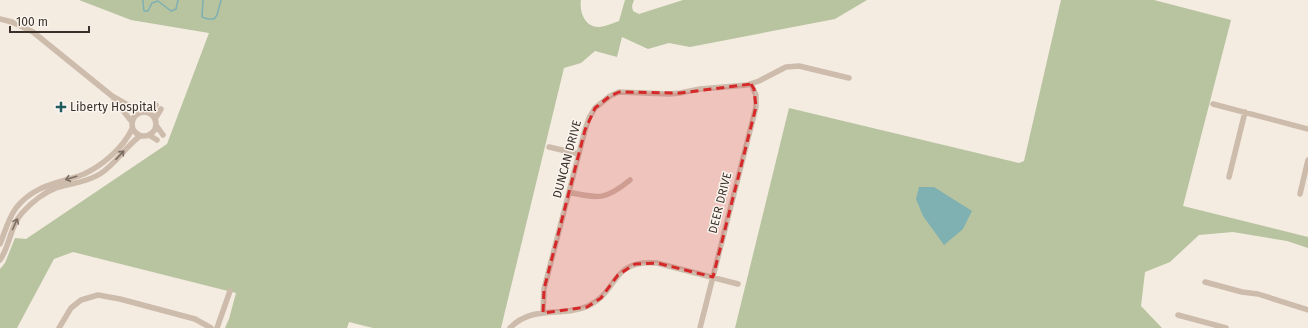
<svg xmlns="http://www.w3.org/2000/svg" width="1308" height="328" viewBox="0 0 1308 328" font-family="'Fira Sans',sans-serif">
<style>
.green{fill:#b8c4a0}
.water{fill:#7fb0b2}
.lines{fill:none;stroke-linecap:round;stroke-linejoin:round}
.stream{stroke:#7fb0b2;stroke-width:1.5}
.minor{stroke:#cdbbac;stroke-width:5.5}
.oneway{stroke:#7d6f65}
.marked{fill:#d62828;fill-opacity:0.2;stroke:#d62828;stroke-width:3;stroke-dasharray:8 5;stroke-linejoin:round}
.poi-dot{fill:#1f5a5e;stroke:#fbf5ee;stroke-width:1.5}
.labels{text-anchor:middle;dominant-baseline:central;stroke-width:3;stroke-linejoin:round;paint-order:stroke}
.poi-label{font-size:12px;fill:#3b302b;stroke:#fbf5ee;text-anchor:start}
.street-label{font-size:12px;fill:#3b302b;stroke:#fbf5ee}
</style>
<rect width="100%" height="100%" fill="#f4ebe1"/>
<path class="green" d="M79 0H581C579 12 585 28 600 27 606 26 613 23 619 21L625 0H634L632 6 633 11 639 14 683 0H867L835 19 690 47 669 43 648 49 622 37 617 57 595 51 581 63 564 68 501 328H373L349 322 347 328H225L229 319 236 293 73 252 54 259 17 328H0V269L5 263 15 238 26 239 167 144 209 33 131 20Z
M1061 0H1154L1231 20 1183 206 1308 237V248L1287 241 1233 232 1199 235 1170 262 1145 272 1141 306 1162 328H735L789 108 1019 163 1024 161Z"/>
<path class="water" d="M919 187H934L972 211 963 229 944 245 923 216 916 199Z"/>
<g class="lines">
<path class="stream" d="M143 0V3L144 11H148L152 3 158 1 171 11 176 9 178 0
M203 0 202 17 208 19H214L217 15 221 0"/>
<path class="minor" d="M0 19 12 22 33 32 112 96 140 112
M114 99 132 122
M1213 104 1308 129
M132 124a12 12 0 1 1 24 0a12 12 0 1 1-24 0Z
M146 112 156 105
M155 119 161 109
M156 125 163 135
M149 135 157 140
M549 147 579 154
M1229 177 1245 112
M569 192C598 199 606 200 630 180
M1300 194 1308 160
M0 244C5 232 8 219 16 208 35 184 58 184 84 174 103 165 123 148 132 129
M0 260C10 246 10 226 22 213 31 203 43 193 56 188 72 183 85 183 100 174 116 164 125 147 140 136
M1205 282 1242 292 1258 294 1308 310
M543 313 544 289 585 130 589 118 595 108 610 96 619 92 669 94 680 93 700 89 747 85 759 81 786 67 799 66 849 78
M1178 315 1226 328
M59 328 71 308 81 300 98 295 120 299 195 319 211 328
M217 328 230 291
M510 328C533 304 562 318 588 306 619 292 610 259 657 263L738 284
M700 328 756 107V95L751 84"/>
</g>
<defs><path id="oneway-shaft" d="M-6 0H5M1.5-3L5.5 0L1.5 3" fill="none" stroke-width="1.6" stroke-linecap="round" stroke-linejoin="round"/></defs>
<g class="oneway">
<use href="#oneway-shaft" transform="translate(120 155) rotate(-47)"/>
<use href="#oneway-shaft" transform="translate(71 178) rotate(163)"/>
<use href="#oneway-shaft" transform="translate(15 224) rotate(-66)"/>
</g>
<path class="marked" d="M751 84 754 89 756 107 713 277 657 263 635 264 618 275 601 298 587 307 543 313 544 289 585 130 595 108 610 96 619 92 680 93Z"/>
<path class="poi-dot" d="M59 101h4v4h4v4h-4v4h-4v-4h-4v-4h4z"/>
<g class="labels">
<g class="poi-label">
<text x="70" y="107">Liberty Hospital</text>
</g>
<g class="street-label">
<text transform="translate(567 159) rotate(-75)">DUNCAN DRIVE</text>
<text transform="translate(720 203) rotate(-76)">DEER DRIVE</text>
</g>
</g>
<path d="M10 26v6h79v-6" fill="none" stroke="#3b302b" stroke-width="2"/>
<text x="16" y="26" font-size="12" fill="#3b302b" stroke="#fbf5ee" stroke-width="3" paint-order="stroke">100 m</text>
</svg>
